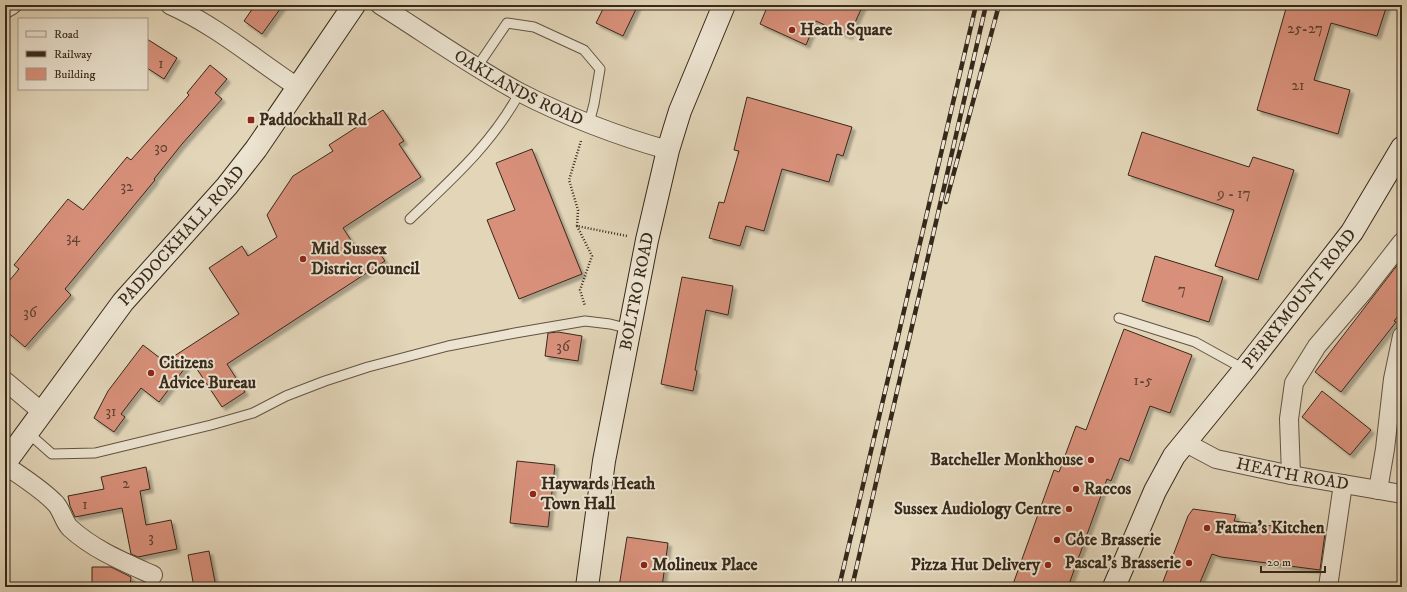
<svg xmlns="http://www.w3.org/2000/svg" width="1407" height="592" viewBox="0 0 1407 592" font-family="'IM FELL DW Pica',serif">
<style>
.building{fill:#d8907a;stroke:#37291a;filter:url(#shadow)}
.lines{fill:none;stroke-linecap:round;stroke-linejoin:round}
.lane-casing{stroke:#625442;stroke-width:11}
.street-casing{stroke:#625442;stroke-width:20}
.secondary-casing{stroke:#37291a;stroke-width:24}
.path{stroke:#37291a;stroke-width:2.5;stroke-dasharray:1 2;stroke-linecap:butt}
.lane{stroke:#ece4d1;stroke-width:9}
.street{stroke:#ece4d1;stroke-width:18}
.secondary{stroke:#ece4d1;stroke-width:22}
.rail-casing{stroke:#37291a;stroke-width:4.5}
.rail{stroke:#ece4d1;stroke-width:3;stroke-dasharray:9;stroke-linecap:butt}
.poi-dot{fill:#8f2418;stroke:#ece4d1;stroke-width:1.5}
.labels{text-anchor:middle;dominant-baseline:central;stroke-width:4;stroke-linejoin:round;paint-order:stroke}
.number-label{font-size:15px;fill:#5f4332}
.poi-label{font-size:17px;font-weight:bold;fill:#37291a;stroke:#ece4d1;text-anchor:start}
.street-label{font-size:17px;fill:#37291a;stroke:#ece4d1}
</style>
<defs>
<filter id="shadow"><feDropShadow dx="3.5" dy="3.5" stdDeviation="1" flood-color="#0004"/></filter>
</defs>
<rect width="100%" height="100%" fill="#e2d5b8"/>
<filter id="stains"><feTurbulence type="fractalNoise" baseFrequency=".005" numOctaves="4"/><feColorMatrix values="0 0 0 0 .2 0 0 0 0 .09 0 0 0 0 .02 0 0 0 .5 -.17"/></filter>
<radialGradient id="worn" r=".72"><stop offset=".6" stop-color="#630" stop-opacity="0"/><stop offset="1" stop-color="#630" stop-opacity=".3"/></radialGradient>
<path class="building" d="M255 5H283L262 34 244 21Z
M605 5H638L623 36 596 23Z
M768 5H863L849 36 816 21 806 45 760 24Z
M1287 5H1387L1377 36 1331 23 1314 80 1350 90 1338 134 1257 110Z
M147 39 177 58 164 79 147 68Z
M210 65 227 79 215 93 222 99 182 144 154 179 155 180 65 289 71 295 25 347 5 330V286L19 269 14 265 68 199 83 210 127 157 131 160 189 95 187 93Z
M747 97 852 127 843 156 837 154 829 182 782 169 764 231 746 226 740 246 709 238 719 202 724 203 739 151 734 150Z
M383 110 404 141 399 144 421 177 343 228 360 254 374 245 385 261 227 364 245 392 222 407 191 360 159 402 141 388 121 414 125 417 114 432 94 418 108 391 143 345 165 362 239 314 209 268 242 246 248 256 277 237 267 215 293 176 333 151 329 145Z
M1142 132 1249 167 1253 157 1294 170 1258 280 1215 266 1234 210 1128 175Z
M532 149 582 274 519 299 487 220 515 210 496 163Z
M1155 256 1223 277 1209 322 1142 301Z
M1402 259V311L1394 321 1396 322 1341 392 1315 372Z
M682 277 733 286 728 315 706 310 695 370 697 371 693 391 661 384Z
M1124 329 1192 355 1170 413 1150 406 1129 461 1120 458 1111 481 1107 479 1068 587H1012L1054 470 1059 472 1076 426 1086 430Z
M558 332 582 336 578 361 545 356 548 333Z
M1322 391 1371 430 1350 455 1302 417Z
M517 461 555 465 548 527 510 523Z
M146 467 150 489 140 491 146 525 171 520 177 549 138 557 131 554 122 508 75 517 70 506 68 496 104 489 101 477Z
M1193 509 1236 515 1234 521 1325 533 1320 570 1221 557 1212 554 1198 587H1161L1188 516Z
M627 537 668 543 662 587H619Z
M209 551 216 587H194L188 555Z
M92 567H111L131 577 130 587H92Z"/>
<g class="lines">
<g class="lane-casing">
<path id="lane" d="M477 67 507 23 534 27 584 50 600 69 594 104 589 123
M410 219C452 179 492 144 520 92
M1119 318 1195 342 1244 369
M27 432 52 454 95 453 211 425 253 413 286 396 325 381 368 367 448 346 515 333 585 321 610 324 630 329"/>
</g>
<g class="street-casing">
<g id="street">
<path d="M170 5C217 26 256 60 299 88"/>
<path id="s1" d="M380 5C426 34 471 66 519 92 563 115 620 137 668 150"/>
<path d="M5 9 12 5"/>
<path d="M5 381 42 412"/>
<path id="s2" d="M1186 443 1216 459 1291 475 1402 494"/>
<path d="M5 465C22 477 42 489 56 504 62 511 64 522 70 528 94 550 124 562 153 575"/>
<path d="M1291 475 1289 419 1294 383 1317 346 1363 292 1402 242"/>
<path d="M1378 490 1385 449 1393 379 1402 336"/>
<path d="M1328 587 1343 484"/>
</g>
</g>
<g class="secondary-casing">
<g id="secondary">
<path id="s3" d="M5 463 123 302 227 186 256 149 354 5"/>
<path id="s4" d="M587 587 604 461 647 240 668 150 680 111 724 5"/>
<path id="s5" d="M1114 587 1155 491 1174 456 1245 369 1352 232 1402 148"/>
</g>
</g>
<path class="path" d="M581 141 569 180 578 210 577 226 627 236
M577 226 592 256 580 290 585 306"/>
<use href="#lane" class="lane"/>
<use href="#street" class="street"/>
<use href="#secondary" class="secondary"/>
<g class="rail-casing">
<path id="rail" d="M946 202 999 5
M839 587 976 5
M852 587 986 5"/>
</g>
<use href="#rail" class="rail"/>
</g>
<g class="poi-dot">
<circle cx="792" cy="30" r="4"/>
<rect x="247" y="116" width="8" height="8" rx="2"/>
<circle cx="303" cy="259" r="4"/>
<circle cx="151" cy="373" r="4"/>
<circle cx="1091" cy="460" r="4"/>
<circle cx="1076" cy="489" r="4"/>
<circle cx="533" cy="494" r="4"/>
<circle cx="1069" cy="509" r="4"/>
<circle cx="1207" cy="528" r="4"/>
<circle cx="1057" cy="540" r="4"/>
<circle cx="1189" cy="563" r="4"/>
<circle cx="644" cy="565" r="4"/>
<circle cx="1048" cy="565" r="4"/>
</g>
<g class="labels">
<g class="number-label">
<text x="1305" y="28">25-27</text>
<text x="161" y="63">1</text>
<text x="1298" y="85">21</text>
<text x="161" y="147">30</text>
<text x="127" y="186">32</text>
<text x="1234" y="193">9 - 17</text>
<text x="73" y="237">34</text>
<text x="1182" y="289">7</text>
<text x="30" y="312">36</text>
<text x="563" y="346">36</text>
<text x="1143" y="380">1-5</text>
<text x="111" y="411">31</text>
<text x="126" y="483">2</text>
<text x="85" y="504">1</text>
<text x="151" y="537">3</text>
</g>
<g class="poi-label">
<text x="800" y="30">Heath Square</text>
<text x="259" y="120">Paddockhall Rd</text>
<text x="311" y="249">Mid Sussex<tspan x="311" dy="20">District Council</tspan></text>
<text x="159" y="363">Citizens<tspan x="159" dy="20">Advice Bureau</tspan></text>
<text x="1083" y="460" text-anchor="end">Batcheller Monkhouse</text>
<text x="541" y="484">Haywards Heath<tspan x="541" dy="20">Town Hall</tspan></text>
<text x="1084" y="489">Raccos</text>
<text x="1061" y="509" text-anchor="end">Sussex Audiology Centre</text>
<text x="1215" y="528">Fatma's Kitchen</text>
<text x="1065" y="540">Côte Brasserie</text>
<text x="1181" y="563" text-anchor="end">Pascal's Brasserie</text>
<text x="652" y="565">Molineux Place</text>
<text x="1040" y="565" text-anchor="end">Pizza Hut Delivery</text>
</g>
<g class="street-label">
<text stroke="none"><textPath href="#s1" startOffset="162">OAKLANDS ROAD</textPath></text>
<text stroke="none"><textPath href="#s3" startOffset="288">PADDOCKHALL ROAD</textPath></text>
<text stroke="none"><textPath href="#s4" startOffset="300">BOLTRO ROAD</textPath></text>
<text stroke="none"><textPath href="#s5" startOffset="345">PERRYMOUNT ROAD</textPath></text>
<text stroke="none"><textPath href="#s2" startOffset="112">HEATH ROAD</textPath></text>
</g>
</g>
<rect width="1407" height="592" fill="none" stroke="#e2d5b8" stroke-width="20"/>
<rect x="6" y="6" width="1395" height="580" fill="none" stroke="#37291a" stroke-width="2"/>
<rect x="10" y="10" width="1387" height="572" fill="none" stroke="#37291a"/>
<rect x="18" y="18" width="130" height="72" fill="#ece4d1" stroke="#a49988"/>
<rect x="26" y="31" width="20" height="6" fill="#ece4d1" stroke="#a49988"/>
<text x="54" y="38" font-size="12" fill="#37291a">Road</text>
<rect x="26" y="51" width="20" height="6" fill="#37291a" stroke="#a49988"/>
<text x="54" y="58" font-size="12" fill="#37291a">Railway</text>
<rect x="26" y="68" width="20" height="12" fill="#d8907a" stroke="#a49988"/>
<text x="54" y="78" font-size="12" fill="#37291a">Building</text>
<path d="M1261 566v6h64v-6" fill="none" stroke="#37291a" stroke-width="2"/>
<text x="1267" y="566" font-size="12" fill="#37291a" stroke="#ece4d1" stroke-width="3" paint-order="stroke">20 m</text>
<rect width="100%" height="100%" filter="url(#stains)"/>
<rect width="100%" height="100%" fill="url(#worn)"/>
</svg>
